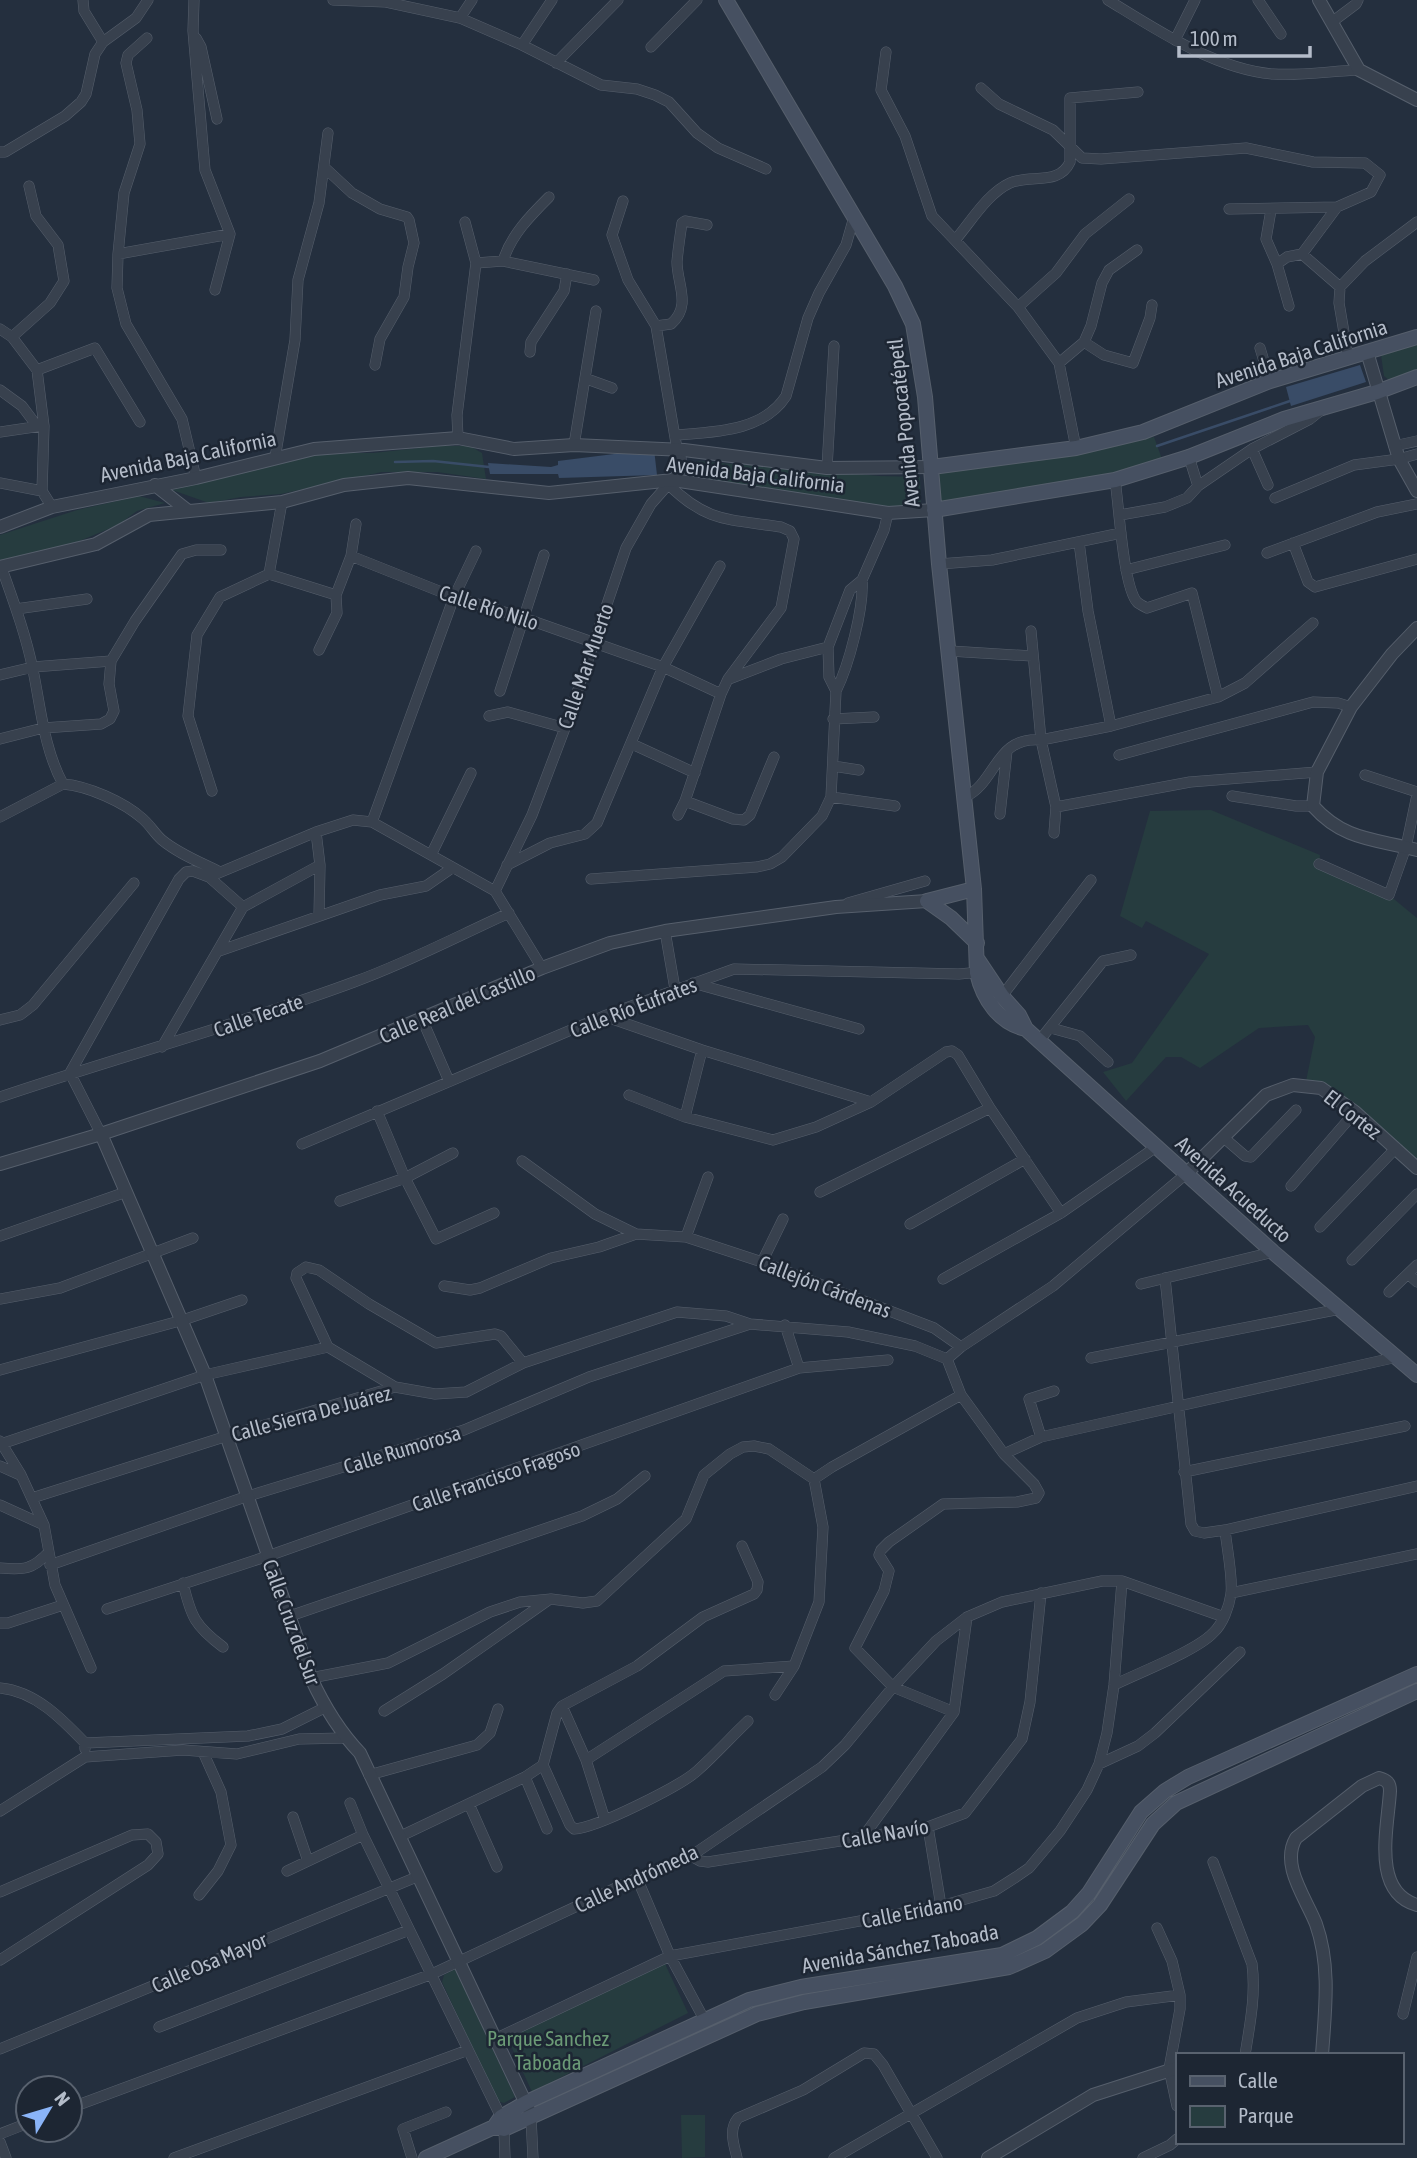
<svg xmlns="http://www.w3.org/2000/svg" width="1417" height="2158" viewBox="0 0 1417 2158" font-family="'Asap Condensed',sans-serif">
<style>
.green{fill:#263c3f}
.water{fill:#394c67}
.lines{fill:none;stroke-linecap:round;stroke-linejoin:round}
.stream{stroke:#394c67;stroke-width:2.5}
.minor-casing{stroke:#565f6c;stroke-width:11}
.tertiary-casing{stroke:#565f6c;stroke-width:14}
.secondary-casing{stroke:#565f6c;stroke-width:16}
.minor{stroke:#38414e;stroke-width:10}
.tertiary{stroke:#38414e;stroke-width:12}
.secondary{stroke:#465061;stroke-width:14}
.labels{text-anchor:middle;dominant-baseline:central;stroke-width:5;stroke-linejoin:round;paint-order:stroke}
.street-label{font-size:21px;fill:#b4bcc9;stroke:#1d2633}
.park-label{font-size:21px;fill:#6b9a76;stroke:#1d2633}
</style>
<rect width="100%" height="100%" fill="#242f3e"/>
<path class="green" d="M1417 345V371L1390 381 1384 376 1381 355Z
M1154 437 1162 459 1118 473 943 505 938 502 936 480 941 472 1084 451Z
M437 446H470L482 453 486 479 437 472H382L281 494 241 497 209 503 172 490 323 453H373Z
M697 461 880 476 920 477 921 506 885 507 691 479Z
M139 496 165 503 137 511 118 525 70 545 0 562V535L77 510Z
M1211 810 1320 855 1319 864 1389 895 1417 918V1168L1355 1112 1305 1086 1315 1037 1308 1025 1259 1028 1200 1068 1181 1057H1166L1126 1101 1103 1072 1132 1063 1209 954 1146 921 1142 928 1120 916 1150 811Z
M666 1961V1966L688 2013 532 2092 507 2037Z
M455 1969 515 2097 504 2103 497 2101 442 1982 444 1975Z
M681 2115H705V2157L682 2158Z"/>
<path class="water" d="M1360 365 1366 382 1291 406 1286 387Z
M654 449 657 475 559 478 558 474H490L488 463 551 467 558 465V461Z"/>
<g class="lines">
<path class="stream" d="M1157 446 1290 401
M395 462 433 461 489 467
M740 476 812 485"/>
<g class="minor-casing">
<path id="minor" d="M83 0 84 11 103 42
M194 0 193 31 205 170 230 234 215 290
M333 0 386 2 460 18 522 45 601 85 637 89 655 95 669 102 697 133 718 148 766 169
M1108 0C1157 30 1215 69 1273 74 1301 76 1331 71 1359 70
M1258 0 1281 34
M460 18 472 0
M1332 22 1356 4 1358 0
M147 38 128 55 126 63 137 110 140 144 124 193 118 254 117 288 126 324 182 419 196 478
M196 38 201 47 217 119
M1175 40 1195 0
M522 45 552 0
M651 47 697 0
M886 52 881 90 905 136 932 216 1018 307 1059 363 1076 448
M556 63 618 0
M981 88 999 104 1053 130 1082 158 1101 159 1246 148 1313 162 1365 163 1380 175 1371 192 1337 207 1302 254
M0 152H5L65 116 81 102 86 94 95 54 103 42 136 18 148 0
M324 167 352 193 380 209 407 217 409 220 414 243 408 267 404 297 380 339 375 365
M1229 209 1337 207
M1271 210 1266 239 1277 264 1289 306
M956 239C972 220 988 193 1010 183 1031 174 1059 186 1070 162V98L1138 92
M118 254 230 234
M503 261C511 235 530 216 549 197
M476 263 503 261 594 280
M1277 264 1287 257 1302 254 1340 287 1339 303 1348 356
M1340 287 1365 261 1417 222
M1018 307 1056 273 1085 234 1129 199
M656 326 671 324C692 306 677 284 677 262 678 249 680 236 682 223L685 221 707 225
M0 329 12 337 37 370 44 426 42 491 52 507
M12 337 50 303 64 281 58 245 36 216 29 186
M1084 342 1104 355 1133 363 1150 318 1152 305
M1260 348 1270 381
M530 352 531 342 564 291 567 274
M1059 363 1084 342 1091 326 1102 283 1109 270 1137 250
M37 370 95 348 140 422
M587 379 612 388
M0 390 22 406 37 426
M0 432 41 426
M676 435C713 432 763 432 786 396L808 318 819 293 846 245 854 217
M458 438 457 415 476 263 465 222
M574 445 596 311
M1394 446 1417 441
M1252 449 1268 485
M1189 457 1198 486
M275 458 295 340 298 280 319 203 328 133
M827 468 834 346
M1115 480C1119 505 1123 586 1137 602 1138 603 1145 607 1147 608L1192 593 1218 697
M0 483 42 491
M668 484C707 523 729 519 781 527L790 531 794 539 781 608 728 679 721 694 685 801 678 815
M1275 498 1354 465 1399 459 1417 454
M1120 515 1165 507 1187 498 1198 486 1252 449 1310 419 1320 411
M1079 542 1088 611 1111 726
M1293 543 1308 582 1315 587 1417 559
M1267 553 1377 512 1417 504
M351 556 356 524
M939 564 992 560 1121 533
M1 566C13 600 26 635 33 670 41 709 44 749 63 784 88 786 124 802 143 819 150 825 155 834 162 840 179 854 200 862 220 872
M1126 570 1225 545
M269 574 282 502
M269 574 336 595
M16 609 87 599
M1031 631 1041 740 1056 807 1054 833
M319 650 337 613 336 595 351 556 454 597 524 618 663 667 721 694
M950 651 1032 656
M0 675 33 667 111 661
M729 679 781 659 828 647
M500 691 544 555
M836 691C849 665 864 608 862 580
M489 716 508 712 565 728
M833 719 874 717
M0 739 43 728 101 724 110 719 114 711 109 684 111 661 135 621 182 554 196 550H221
M632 744 695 773
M1119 755 1313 702 1338 703 1351 707
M833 766 859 770
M1365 775 1417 792
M212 791 188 716 197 635 220 597 269 574
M1232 796 1296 806H1313
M831 797 895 806
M965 797C997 782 995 736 1041 740L1111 726 1218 697 1245 683 1313 623
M685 801 733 819 744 820 750 815 774 757
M1056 807 1190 782 1317 772
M1000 814 1007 751
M0 817 63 784
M372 822 454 597 476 551
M316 832 320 865 319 916
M431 855 471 773
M1319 864 1389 895 1406 847 1417 795
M507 865 550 843 585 834 597 823 663 667 720 566
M209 877 243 907
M591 879 757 867 770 864 782 857 822 816 831 797 836 691 829 677 828 647 850 590 862 580 884 530 888 513
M495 891 532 815 565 728 626 548 651 504 681 470V458L677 449 656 326 628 280 612 235 623 201
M848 903 925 881
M243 907 320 865
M665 931 675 989
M219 951 380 895 426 886 452 868
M693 983 859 1029
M1002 996 1091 880
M604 1016 702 1050 871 1102
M422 1019 449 1081
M0 1020 20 1015 33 1005 134 883
M1051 1028 1080 1036 1108 1062
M1039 1041 1103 961 1131 955
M162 1047 243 907
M629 1095 685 1117 773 1140 816 1127 871 1102 946 1052 952 1051 958 1055 990 1108 1061 1213
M0 1097C118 1057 238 1025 354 982 407 963 458 936 509 913
M377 1111 405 1178 436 1239 494 1213
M685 1117 702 1050
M101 1134 70 1073 179 879 186 872 193 871 209 877 316 832 353 820 372 822 495 891 542 968
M1223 1137 1245 1156 1251 1157 1296 1110
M302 1144 604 1016 734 969 959 974 981 972
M522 1161 595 1214 636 1234 686 1237 762 1262 934 1328 961 1347
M1291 1186 1355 1112
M820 1192 990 1108
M340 1201 405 1178 453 1153
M910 1224 1025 1159
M1320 1227 1396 1148
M0 1236 126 1192
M686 1237 708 1177
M1352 1260 1417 1194
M762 1262 783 1219
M1408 1274 1417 1282
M1165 1278 1191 1524 1195 1531 1204 1533 1225 1530 1417 1486
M943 1279 1061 1213 1156 1147
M1141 1284 1273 1252
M444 1286 470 1290 480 1288 551 1258 599 1247 636 1234
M1389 1292 1417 1265
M0 1299 60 1288 193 1238
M785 1325 799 1368
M1091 1358 1340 1309
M0 1370 183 1320 242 1300
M395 1387 328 1347 296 1278 297 1273 306 1267 319 1270 369 1304 436 1343 495 1334 501 1336 523 1363
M1041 1437 1029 1399 1054 1391
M0 1441 21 1475 44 1525 55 1585 91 1668
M1 1444 205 1375 328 1347
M1004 1454 1041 1437 1397 1357
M0 1466 20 1475
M1184 1472 1405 1426
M814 1479 832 1467 961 1395
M32 1498 227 1436 395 1387 435 1394 466 1392 523 1363 677 1312 726 1316 750 1324 848 1332 915 1346 947 1359
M0 1505 44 1525
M50 1565 245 1497 464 1430 589 1377 750 1324
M0 1568C24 1570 32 1570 49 1552
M183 1583C191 1617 195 1626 223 1647
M1231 1593 1417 1554
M107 1609 268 1556 799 1368 888 1360
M290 1616 582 1516 617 1499 645 1476
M0 1623H8L63 1605
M311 1678 388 1663 490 1612 520 1602 551 1599 583 1603 597 1601 686 1519 704 1475 730 1454 743 1447 754 1446 769 1449 814 1479
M1114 1685C1138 1673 1196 1651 1213 1633 1223 1624 1229 1607 1231 1594 1233 1577 1227 1549 1225 1530
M0 1688C35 1691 62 1719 85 1743V1749
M775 1695 794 1666 819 1602 823 1527 814 1479
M562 1706 586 1760 605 1820
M384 1711 443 1674 550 1599
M954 1712 893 1687 855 1648 884 1591 889 1571 879 1555 881 1550 889 1542 943 1504 1017 1502 1036 1498 1039 1493 1034 1484 1004 1454 961 1395 947 1359 961 1347 1053 1286 1186 1174
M85 1743 248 1736 282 1729 324 1708
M586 1760 724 1671 794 1666
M1099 1764 1138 1746 1155 1733 1240 1652
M543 1765 570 1825 574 1829C597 1828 680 1786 697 1771 715 1755 731 1737 748 1721
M369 1775 477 1745 490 1733 498 1709
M525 1777 547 1829
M350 1803 363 1835 501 2117 504 2129 505 2158
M469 1804 497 1867
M0 1811 85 1757 183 1750 237 1754 299 1739 345 1738
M293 1817 308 1861
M928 1827 941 1906
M401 1836 525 1777 543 1765 557 1713 562 1706 637 1666 703 1617 754 1594 757 1590 758 1582 742 1546
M863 1837 954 1712 967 1617
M691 1856 700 1861 708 1862 928 1827 965 1813 1022 1739 1030 1702 1041 1593
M1213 1862 1252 1964C1256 1994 1250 2024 1245 2055
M287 1871 363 1835
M637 1878 670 1956 704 2019
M0 1892 132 1835 148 1834 156 1842 158 1854 148 1865 0 1960
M199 1895 218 1871 231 1845 221 1792 203 1752
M1157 1928 1172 1961 1180 1995V2009L1169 2069 1177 2106
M1403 2014 1417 1957
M159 2027 409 1930
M497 2038 670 1956 941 1906 994 1891 1016 1877 1029 1868 1060 1831 1087 1790 1099 1764 1107 1733 1114 1685 1122 1581
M0 2049 419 1876
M70 2108 432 1974 637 1878 691 1856 822 1767 845 1745 893 1687 936 1641 967 1617 1002 1602 1102 1581H1122L1224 1617
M531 2117 533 2158
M0 2134 28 2123
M0 2142 6 2158
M174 2158 468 2050
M412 2158 403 2129 446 2112
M737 2158C734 2144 728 2130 738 2118L803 2090 864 2053 874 2054 883 2065 937 2158
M834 2158 1077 2018 1126 2002 1180 1995
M1143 2158 1170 2145 1177 2139"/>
</g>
<g class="tertiary-casing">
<path id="tertiary" d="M1319 0 1359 70 1417 100
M1367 352 1399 459 1417 491
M155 485 187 510
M0 527 52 507 196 478 314 449 458 438 514 449 574 445 684 450 827 468 932 467
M0 567 96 544 149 515 282 502 344 485 408 478 549 493 673 480 888 513 934 510
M1417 628 1392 654 1351 707 1317 772 1313 806C1344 841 1376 839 1417 850
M101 1134 205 1375 311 1678C324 1706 338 1730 360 1753L529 2110
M0 1164 101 1134 320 1061 542 968 610 943 665 931 836 907 927 901
M1186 1174 1266 1095 1293 1085 1321 1088 1355 1112 1417 1168
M1322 2055C1325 2011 1331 1966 1316 1924 1306 1898 1280 1865 1296 1838L1362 1786 1379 1778C1387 1780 1390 1783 1390 1791 1388 1827 1371 1892 1417 1905
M988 2158 1093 2095 1177 2068"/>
</g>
<g class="secondary-casing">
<path id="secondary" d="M726 0 895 286 913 324 925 397 939 564 974 889 977 973C983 999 999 1023 1026 1029
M932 467 1076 448 1143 432 1270 381 1417 337
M934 510 1115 480 1189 457 1284 419 1377 392 1417 377
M927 901 951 918 977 943
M927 901 974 889
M978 960 1002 996 1019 1015 1026 1029 1273 1252 1417 1375
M494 2127 504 2129 757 2014 804 2002 1009 1967 1045 1951 1082 1924 1100 1905 1153 1824 1176 1803 1417 1691
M426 2158 494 2127 501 2117 527 2102 749 2000 801 1987 1002 1955 1037 1938 1072 1912 1089 1893 1141 1812 1165 1791 1188 1777 1417 1674"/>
</g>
<use href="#minor" class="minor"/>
<use href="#tertiary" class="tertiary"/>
<use href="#secondary" class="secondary"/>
</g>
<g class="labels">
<g class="street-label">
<text transform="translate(1301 353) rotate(-18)">Avenida Baja California</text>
<text transform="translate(903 423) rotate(-96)">Avenida Popocatépetl</text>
<text transform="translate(188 456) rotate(-12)">Avenida Baja California</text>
<text transform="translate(756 474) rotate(7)">Avenida Baja California</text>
<text transform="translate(489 607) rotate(18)">Calle Río Nilo</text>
<text transform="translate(585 666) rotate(-71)">Calle Mar Muerto</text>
<text transform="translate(457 1004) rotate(-23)">Calle Real del Castillo</text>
<text transform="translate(633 1007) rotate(-21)">Calle Río Éufrates</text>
<text transform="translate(258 1015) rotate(-19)">Calle Tecate</text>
<text transform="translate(1353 1114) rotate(38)">El Cortez</text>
<text transform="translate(1234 1189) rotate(42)">Avenida Acueducto</text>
<text transform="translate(825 1286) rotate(21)">Callejón Cárdenas</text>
<text transform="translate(311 1413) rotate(-15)">Calle Sierra De Juárez</text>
<text transform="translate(402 1449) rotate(-17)">Calle Rumorosa</text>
<text transform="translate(496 1476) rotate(-19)">Calle Francisco Fragoso</text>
<text transform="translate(292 1622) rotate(70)">Calle Cruz del Sur</text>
<text transform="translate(885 1833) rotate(-10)">Calle Navío</text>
<text transform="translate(636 1878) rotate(-25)">Calle Andrómeda</text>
<text transform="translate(912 1911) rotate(-11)">Calle Eridano</text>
<text transform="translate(900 1948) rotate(-10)">Avenida Sánchez Taboada</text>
<text transform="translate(209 1962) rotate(-23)">Calle Osa Mayor</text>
</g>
<g class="park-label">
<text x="548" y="2038">Parque Sanchez<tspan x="548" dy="24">Taboada</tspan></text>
</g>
</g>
<rect x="1176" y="2053" width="228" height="91" fill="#1d2633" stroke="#59626f" stroke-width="2"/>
<rect x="1190" y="2076" width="35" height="10" fill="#465061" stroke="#59626f" stroke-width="2"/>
<text x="1238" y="2088" font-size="21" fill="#b4bcc9">Calle</text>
<rect x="1190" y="2106" width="35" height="21" fill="#263c3f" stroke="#59626f" stroke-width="2"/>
<text x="1238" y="2123" font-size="21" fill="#b4bcc9">Parque</text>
<g transform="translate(49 2109) rotate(52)"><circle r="33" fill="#1d2633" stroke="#59626f" stroke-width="2"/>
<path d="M0-5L12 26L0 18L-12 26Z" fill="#8ab4f8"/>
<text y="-10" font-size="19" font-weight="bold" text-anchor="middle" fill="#b4bcc9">N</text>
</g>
<path d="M1179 46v10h131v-10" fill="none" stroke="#b4bcc9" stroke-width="3.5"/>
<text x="1190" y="46" font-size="21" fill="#b4bcc9" stroke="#1d2633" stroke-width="5" paint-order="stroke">100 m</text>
</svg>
